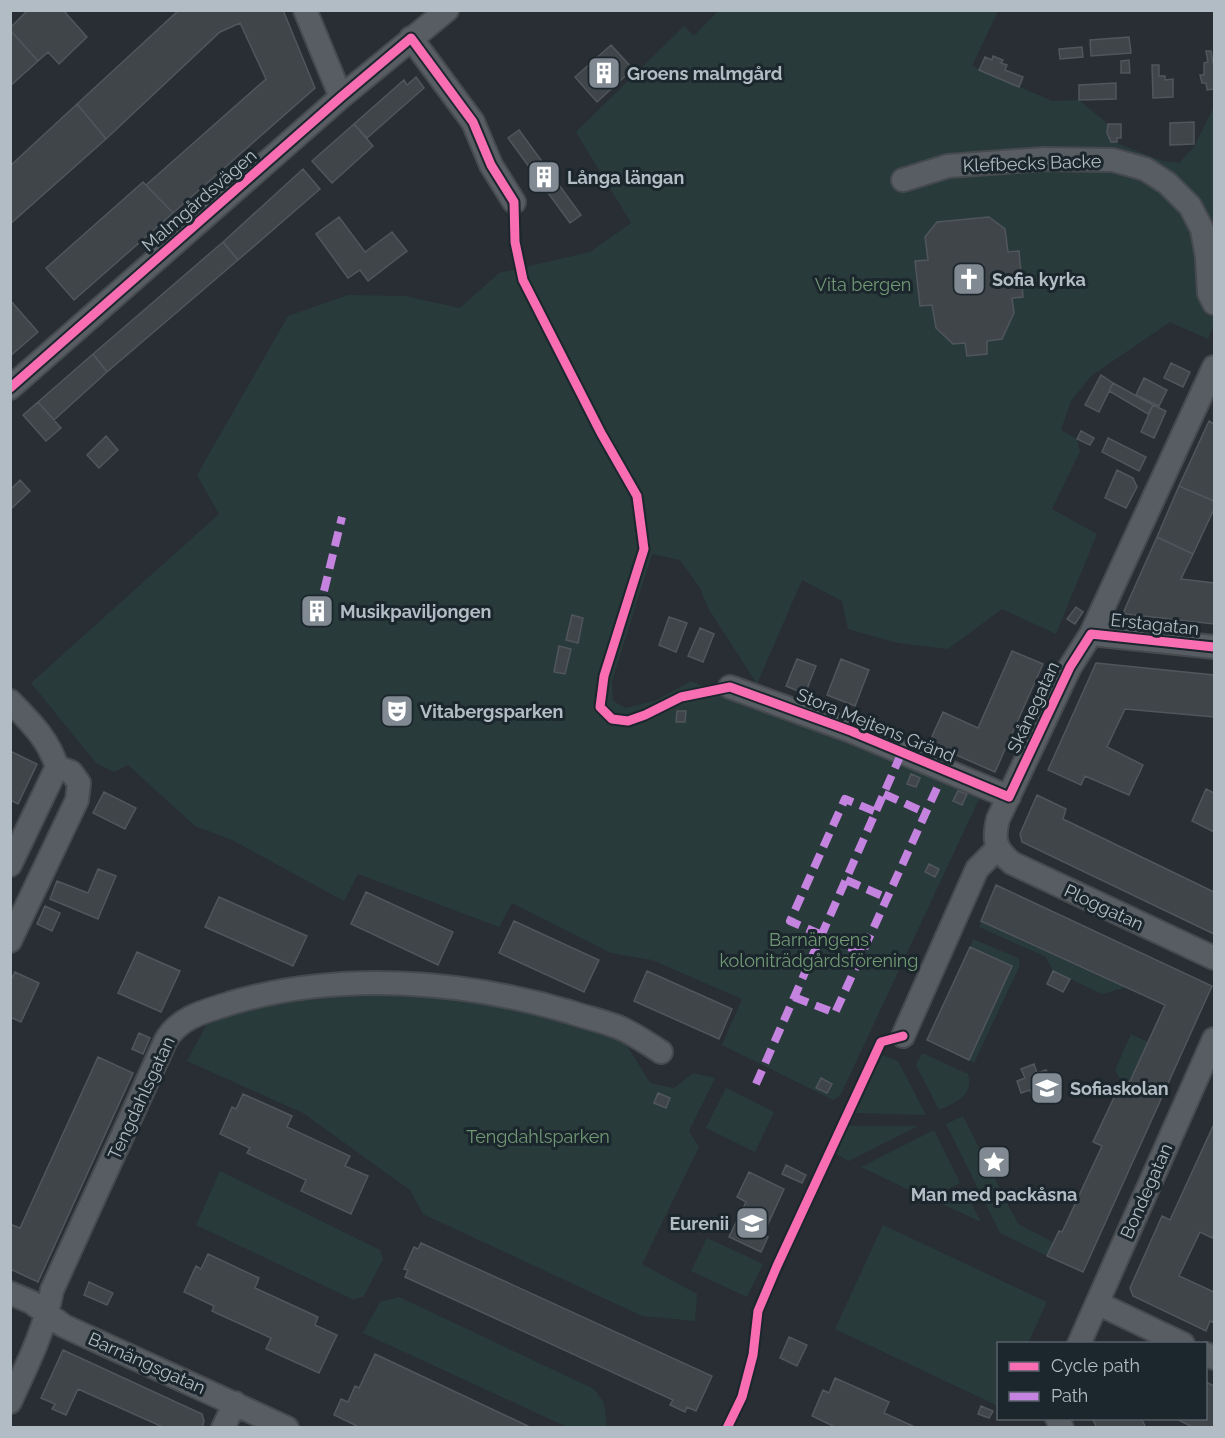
<svg xmlns="http://www.w3.org/2000/svg" width="1225" height="1438" viewBox="0 0 1225 1438" font-family="Raleway,sans-serif">
<style>
.green{fill:#283b3a}
.building{fill:#40454a;stroke:#50565b;stroke-width:1.5}
.lines{fill:none;stroke-linecap:round;stroke-linejoin:round}
.street-casing{stroke:#464a4e;stroke-width:26}
.street{stroke:#575d62;stroke-width:22}
.quiet{stroke:#c483df;stroke-width:8;stroke-dasharray:15 8;stroke-linecap:butt}
.cycleway-casing{stroke:#1c262d;stroke-width:13}
.cycleway{stroke:#f96db3;stroke-width:9}
.labels{text-anchor:middle;dominant-baseline:central;stroke-width:6;stroke-linejoin:round;paint-order:stroke}
.poi-label{font-size:18px;font-weight:bold;fill:#b1bcc5;stroke:#1c262d;text-anchor:start}
.street-label{font-size:18px;fill:#b1bcc5;stroke:#1c262d}
.park-label{font-size:18px;fill:#719974;stroke:#1c262d}
</style>
<rect width="100%" height="100%" fill="#282e33"/>
<path class="green" d="M718 11H998L972 66 1052 101 1079 100 1108 124 1107 133 1111 141 1163 161 1179 163 1194 147 1214 107V325L1208 339 1170 322 1091 376 1071 401 1061 430 1077 439 1080 451 1052 509 1097 534 1056 634 1002 609 948 649 898 643 848 629 842 601 802 580 757 684 708 608 700 588 680 560 652 554 612 681 613 701 626 708 657 700 691 681 833 734 980 797 840 1096 833 1100 722 1045 742 999 652 960 611 953 512 903 499 927 358 874 344 901 232 840 195 826 128 765 114 772 96 763 31 683 219 514 197 475 288 316 348 295 405 296 460 308 499 273 590 252 631 223 576 132 684 26 694 36Z
M981 921 1127 987 1102 994 1053 971 1046 957 979 927Z
M973 939 1018 958 1020 965 974 1063 969 1060 1012 967 970 947Z
M380 991 451 996 541 1011 623 1039 650 1083 674 1088 693 1073 715 1078 689 1131 699 1147 642 1264 697 1294 695 1321 642 1316 423 1214 410 1190 303 1113 187 1061 207 1024 255 1007Z
M1131 1034 1148 1042 1129 1083 1120 1079 1115 1070Z
M922 1053 968 1074C974 1096 955 1103 939 1110L916 1065Z
M882 1055 898 1061 926 1115 855 1113Z
M726 1088 774 1112 755 1152 706 1128Z
M963 1116 1018 1224 1053 1242 1047 1256 1000 1233 946 1124Z
M848 1126H918L849 1161 836 1154Z
M934 1130 960 1183 928 1199 861 1167Z
M220 1171 380 1250 383 1259 364 1296 354 1300 196 1225Z
M966 1193 981 1222 942 1204Z
M883 1225 1047 1302 1028 1343 998 1344V1406L835 1329Z
M707 1238 763 1264 747 1297 691 1271Z
M399 1297 594 1389 604 1403 607 1427H567L363 1333 380 1302Z"/>
<path class="building" d="M28 10H63L87 37 59 64 48 52 38 61 10 30V28Z
M179 10H283L315 88 173 213 146 185 266 79 240 23 220 32 106 139 77 104Z
M10 30 38 61 10 86Z
M1129 37 1131 53 1091 56 1090 40Z
M611 45 633 69 597 102 575 77Z
M1082 47 1083 57 1060 59 1059 49Z
M1206 51H1211L1213 63H1214V89L1207 90 1206 83H1202L1200 75H1204V63L1208 62Z
M993 56 1003 60 1001 63 1007 65 1005 70 1023 77 1019 87 979 70 985 57 992 60Z
M1129 60 1130 73H1121V61Z
M1152 65H1159V76H1165V80L1173 79V97L1153 98Z
M416 77 424 88 367 138 354 124 404 80 407 85Z
M1116 83V99L1079 100V85Z
M77 104 106 139 10 224V166Z
M1194 122V144L1170 145V123Z
M354 124 373 146 332 183 312 161Z
M1108 124H1121V138H1117V142H1111L1107 133Z
M519 130 581 215 570 223 508 138Z
M303 169 320 189 238 260 223 242Z
M143 182 173 213 74 300 46 268Z
M339 217 365 252 392 232 407 251 368 281 360 270 348 278 316 234Z
M989 217 1005 229 1008 252 1019 251 1023 297 1012 298 1014 313 1002 339 987 341V354L967 356 965 343 953 344 936 328 932 305 920 306 915 261 928 260 925 237 937 222Z
M223 242 238 260 107 372 93 354Z
M10 300 38 332 10 356Z
M93 354 107 372 54 420 38 402Z
M1171 363 1190 372 1183 387 1164 378Z
M1101 375 1113 383 1099 412 1085 405Z
M1144 378 1167 390 1159 406 1136 395Z
M1113 383 1153 405 1148 414 1109 391Z
M38 402 61 428 46 441 23 415Z
M1153 405 1166 411 1154 438 1141 432Z
M1209 421 1214 424V501L1179 486Z
M1081 431 1094 438 1090 445 1077 439Z
M106 436 118 450 99 468 87 455Z
M1108 438 1146 457 1139 471 1102 452Z
M1117 470 1133 478 1137 487 1126 508 1105 498Z
M20 480 30 491 12 508 10 506V490Z
M1179 486 1214 501V509L1193 554 1157 537Z
M1157 537 1193 554 1181 579 1214 583V624L1126 614 1124 611Z
M304 611a13 13 0 1 1 26 0a13 13 0 1 1-26 0Z
M1076 607 1083 612 1075 624 1067 619Z
M572 615 583 618 578 643 566 640Z
M669 617 687 623 676 652 659 645Z
M700 628 714 634 703 662 688 656Z
M559 646 571 649 565 674 554 672Z
M1012 651 1043 664 995 772 929 743 943 712 978 728Z
M797 659 816 666 805 694 786 686Z
M841 659 869 670 855 706 827 695Z
M1096 663 1214 675V717L1125 709 1107 747 1143 765 1129 795 1085 776 1081 785 1048 770Z
M677 711H686L685 722H676Z
M10 751 37 764 18 804 10 800Z
M911 774 920 778 916 787 907 784Z
M1206 789 1214 793V832L1192 821Z
M958 791 967 794 962 805 953 801Z
M104 792 136 808 125 829 93 813Z
M1037 795 1066 809 1063 819 1214 892V934L1022 842 1020 834Z
M929 864 939 869 935 877 925 872Z
M98 869 116 876 98 919 50 899 57 881 88 893Z
M996 885 1212 986 1083 1272 1047 1256 1059 1231 1062 1232 1102 1146 1093 1142 1119 1087 1126 1090 1165 1005 981 921Z
M366 892 453 932 438 965 351 924Z
M219 897 307 936 293 966 205 927Z
M45 906 60 913 52 931 37 924Z
M514 921 599 960 584 992 499 953Z
M857 935 867 939 863 948 854 944Z
M970 947 1012 966 969 1060 927 1040Z
M137 952 180 971 161 1012 118 993Z
M647 971 732 1009 719 1039 634 1001Z
M1053 971 1070 979 1063 992 1047 984Z
M15 972 39 983 21 1022 10 1017V982Z
M139 1033 150 1038 143 1054 132 1049Z
M98 1057 133 1073 38 1282 10 1269V1224L20 1228Z
M1034 1064 1037 1073 1046 1070 1051 1082 1042 1085 1046 1094 1033 1099 1030 1090 1021 1093 1017 1081 1025 1078 1021 1069Z
M821 1078 832 1084 827 1093 816 1088Z
M658 1093 670 1098 666 1108 654 1103Z
M243 1094 292 1116 287 1127 350 1156 345 1166 368 1176 351 1214 301 1191 306 1180 247 1153 250 1148 220 1134 232 1107 236 1109Z
M1214 1124V1233L1212 1238 1200 1232 1179 1276 1214 1292V1323L1210 1321 1206 1331 1133 1296 1130 1288 1162 1216 1170 1220Z
M786 1165 806 1175 802 1183 782 1174Z
M749 1172 784 1189 763 1235 768 1237 761 1252 729 1237 746 1202 737 1197Z
M421 1243 712 1376 696 1411 687 1407 685 1412 670 1405 673 1400 405 1277 408 1270 404 1269 414 1247 418 1249Z
M208 1254 259 1278 255 1288 318 1317 315 1325 337 1335 319 1373 266 1349 271 1338 212 1311 214 1306 184 1292 196 1266 201 1269Z
M89 1282 113 1293 107 1305 84 1295Z
M789 1337 807 1345 797 1366 780 1358Z
M63 1350 202 1414 204 1421 202 1428H165L78 1389 66 1415 52 1409 55 1404 41 1398Z
M375 1354 532 1428H361L334 1415 341 1399 348 1402 355 1386 359 1388Z
M835 1378 889 1402 884 1413 917 1428H837L812 1416 823 1390 829 1393Z
M1206 1382 1214 1386V1428H1194L1175 1418H1206Z
M981 1406 993 1411 989 1418 978 1414Z
M1092 1418H1141L1146 1428H1097Z"/>
<g class="lines">
<g class="street-casing">
<path id="street" d="M305 10 341 97
M411 38 473 122 491 165 514 202
M903 180 948 166 1044 159 1113 160 1145 169 1167 183 1190 206 1202 229 1207 257 1209 293 1214 303
M1214 367 1091 634 1070 667 998 819C993 840 995 849 1012 863L1214 958
M10 388 341 97 447 10
M1091 634 1214 647
M730 687 851 731 1009 797
M10 701C30 722 48 738 57 767
M10 865 57 767
M10 941 77 800 79 783 71 772 57 767
M903 1036 977 869 998 848
M10 1293 31 1302 64 1326 287 1428
M1097 1303 1183 1344
M1079 1344 1214 1039
M1206 1354 1214 1358
M10 1402C27 1365 45 1330 52 1290L166 1040C180 1016 207 1011 231 1003 340 971 462 980 570 1012 585 1017 602 1021 618 1027 633 1033 647 1043 661 1052
M1057 1418 1062 1428
M223 1428 235 1403"/>
</g>
<use href="#street" class="street"/>
<path class="quiet" d="M324 591 342 517
M884 794 926 813
M846 880 887 898
M863 953 790 921 845 799 876 812
M794 997 835 1013 937 788
M756 1084 902 752"/>
<g class="cycleway-casing">
<path id="cycleway" d="M10 388 341 97 411 38 473 122 491 165 514 202 515 242 523 280 601 433 637 496 644 549 604 676 600 707 612 719 628 721 645 715 681 697 730 687 851 731 1009 797 1070 667 1091 634 1214 647
M727 1428 742 1397 753 1355 758 1311 777 1266 881 1042 903 1036"/>
</g>
<use href="#cycleway" class="cycleway"/>
</g>
<defs>
<g id="building-square" transform="scale(1.725)"><rect x="-9" y="-9" width="18" height="18" rx="4" fill="#818a92" stroke="#1c262d"/><path d="M-4-6H4V6H1V3H-1V6H-4ZM-2.5-4.3h1.7v1.8h-1.7ZM.8-4.3h1.7v1.8H.8ZM-2.5-1h1.7V.8h-1.7ZM.8-1h1.7V.8H.8Z" fill="#fff"/></g>
<g id="church-square" transform="scale(1.725)"><rect x="-9" y="-9" width="18" height="18" rx="4" fill="#818a92" stroke="#1c262d"/><path d="M-1.2-6h2.4v3.5h3.3v2.4h-3.3V6h-2.4V-.1h-3.3v-2.4h3.3Z" fill="#fff"/></g>
<g id="theatre-square" transform="scale(1.725)"><rect x="-9" y="-9" width="18" height="18" rx="4" fill="#818a92" stroke="#1c262d"/><path d="M-5-5.5Q0-4 5-5.5V0Q5 5 0 6Q-5 5-5 0ZM-3.3-2.5H-1v1.5H-3.3ZM1-2.5H3.3v1.5H1ZM-2.8 1Q0 5.5 2.8 1Z" fill="#fff"/></g>
<g id="school-square" transform="scale(1.725)"><rect x="-9" y="-9" width="18" height="18" rx="4" fill="#818a92" stroke="#1c262d"/><path d="M0-5L7-2L0 1L-7-2ZM-4 1L0 2.5L4 1V4Q0 6-4 4Z" fill="#fff"/></g>
<g id="sight-square" transform="scale(1.725)"><rect x="-9" y="-9" width="18" height="18" rx="4" fill="#818a92" stroke="#1c262d"/><path d="M0-6L1.8-2.2L6-1.7L2.9 1.2L3.7 5.4L0 3.3L-3.7 5.4L-2.9 1.2L-6-1.7L-1.8-2.2Z" fill="#fff"/></g>
</defs>
<g fill-rule="evenodd">
<use href="#building-square" x="604" y="73"/>
<use href="#building-square" x="544" y="177"/>
<use href="#church-square" x="969" y="279"/>
<use href="#building-square" x="317" y="611"/>
<use href="#theatre-square" x="397" y="711"/>
<use href="#school-square" x="1047" y="1088"/>
<use href="#sight-square" x="994" y="1162"/>
<use href="#school-square" x="752" y="1223"/>
</g>
<g class="labels">
<g class="poi-label">
<text x="627" y="73">Groens malmgård</text>
<text x="567" y="177">Långa längan</text>
<text x="992" y="279">Sofia kyrka</text>
<text x="340" y="611">Musikpaviljongen</text>
<text x="420" y="711">Vitabergsparken</text>
<text x="1070" y="1088">Sofiaskolan</text>
<text x="994" y="1194" text-anchor="middle">Man med packåsna</text>
<text x="729" y="1223" text-anchor="end">Eurenii</text>
</g>
<g class="street-label">
<text transform="translate(1032 163) rotate(-2)">Klefbecks Backe</text>
<text transform="translate(199 200) rotate(-41)">Malmgårdsvägen</text>
<text transform="translate(1155 624) rotate(6)">Erstagatan</text>
<text transform="translate(1033 707) rotate(-65)">Skånegatan</text>
<text transform="translate(876 725) rotate(22)">Stora Mejtens Gränd</text>
<text transform="translate(1104 907) rotate(25)">Ploggatan</text>
<text transform="translate(141 1098) rotate(-65)">Tengdahlsgatan</text>
<text transform="translate(1146 1191) rotate(-66)">Bondegatan</text>
<text transform="translate(147 1363) rotate(24)">Barnängsgatan</text>
</g>
<g class="park-label">
<text x="863" y="284">Vita bergen</text>
<text x="819" y="939">Barnängens<tspan x="819" dy="21">koloniträdgårdsförening</tspan></text>
<text x="538" y="1136">Tengdahlsparken</text>
</g>
</g>
<rect width="1225" height="1438" fill="none" stroke="#b1bcc5" stroke-width="24"/>
<rect x="997" y="1342" width="210" height="78" fill="#1c262d" stroke="#58626a" stroke-width="1.5"/>
<rect x="1009" y="1362" width="30" height="9" fill="#f96db3" stroke="#58626a" stroke-width="1.5"/>
<text x="1051" y="1372" font-size="18" fill="#b1bcc5">Cycle path</text>
<rect x="1009" y="1392" width="30" height="9" fill="#c483df" stroke="#58626a" stroke-width="1.5"/>
<text x="1051" y="1402" font-size="18" fill="#b1bcc5">Path</text>
</svg>
